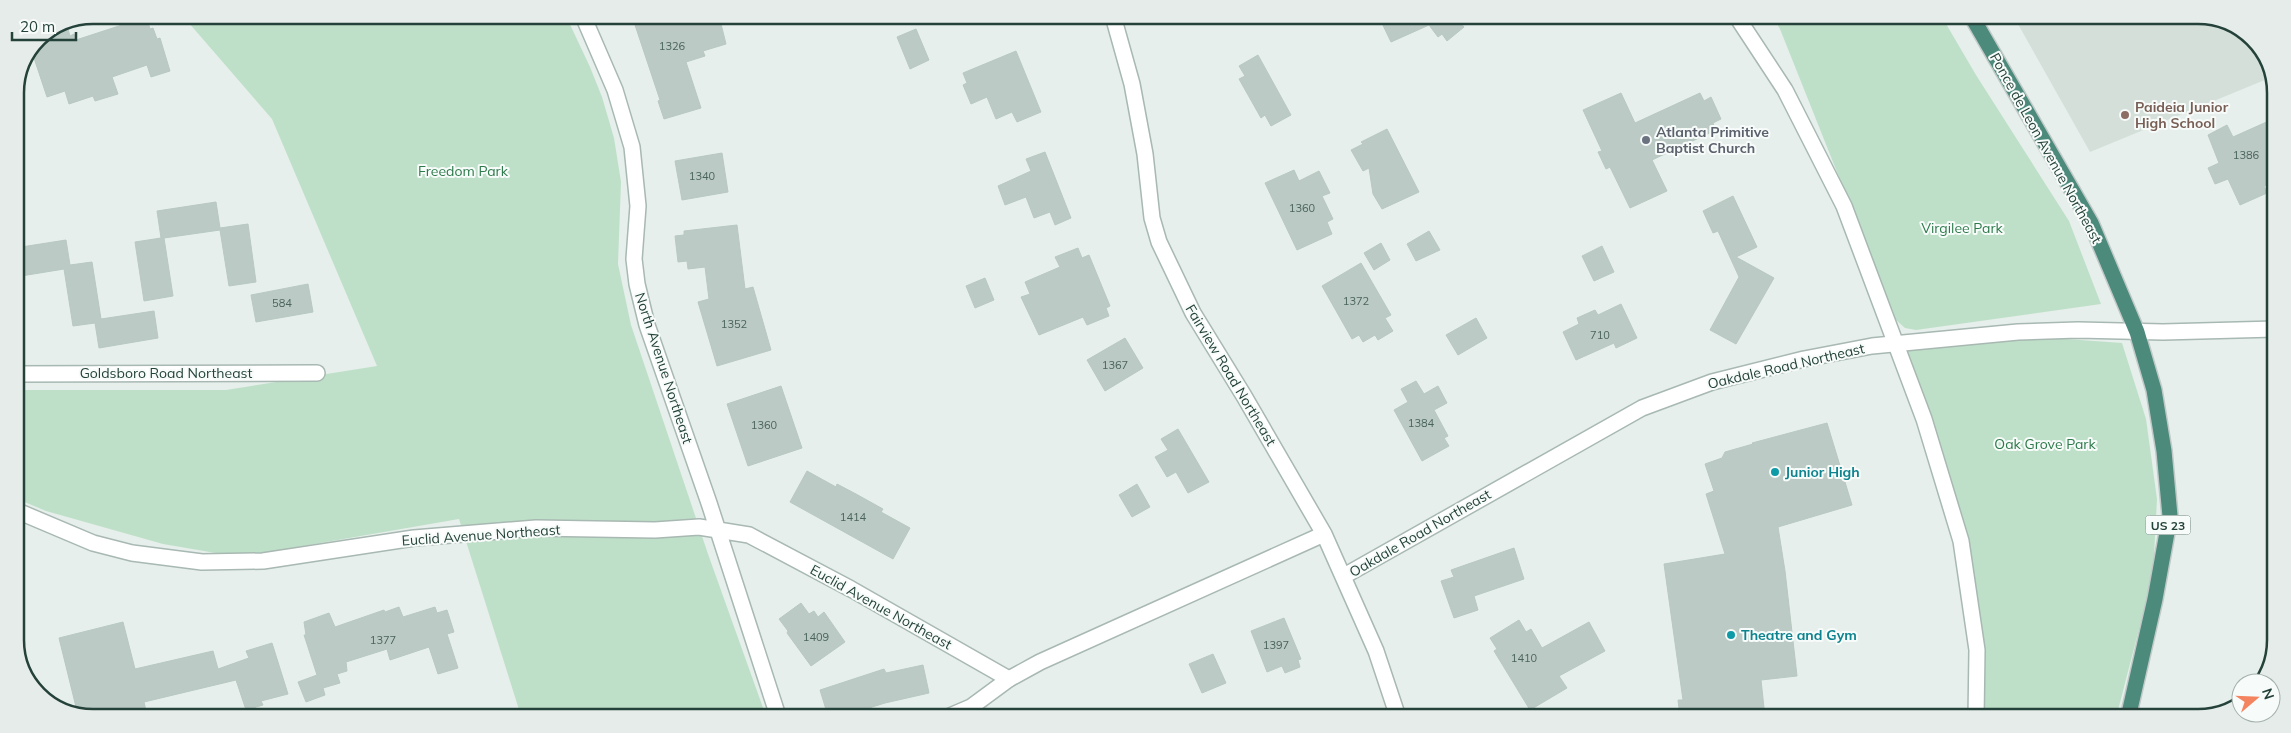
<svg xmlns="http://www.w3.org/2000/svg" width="2291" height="733" viewBox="0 0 2291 733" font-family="Mulish,sans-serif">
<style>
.built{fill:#d4dfda}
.green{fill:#bfe0c8}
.building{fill:#bbcac4;stroke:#b8c9c2}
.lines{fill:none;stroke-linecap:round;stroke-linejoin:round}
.minor-casing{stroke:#a8b8b2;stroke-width:18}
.tertiary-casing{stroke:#a8b8b2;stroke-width:18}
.trunk-casing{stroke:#c2cac8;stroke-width:18}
.minor{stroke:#fff;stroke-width:15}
.tertiary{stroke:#fff;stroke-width:15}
.trunk{stroke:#4c8a7c;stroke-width:15}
.education-dot{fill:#8d6e63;stroke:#f7fbf9;stroke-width:2}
.worship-dot{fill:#6b7280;stroke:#f7fbf9;stroke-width:2}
.culture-dot{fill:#0f9aa8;stroke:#f7fbf9;stroke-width:2}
.labels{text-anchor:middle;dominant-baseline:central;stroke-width:4;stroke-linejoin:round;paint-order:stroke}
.number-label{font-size:11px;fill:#4a645c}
.shield{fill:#f7fbf9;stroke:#637a73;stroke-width:1}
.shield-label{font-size:12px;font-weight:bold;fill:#24423a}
.education-label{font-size:14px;font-weight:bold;fill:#785e54;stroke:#f7fbf9;text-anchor:start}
.worship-label{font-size:14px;font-weight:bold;fill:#5b616d;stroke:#f7fbf9;text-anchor:start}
.street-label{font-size:14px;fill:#24423a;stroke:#f7fbf9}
.park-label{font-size:14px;fill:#2d7a4b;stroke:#f7fbf9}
.culture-label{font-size:14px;font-weight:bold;fill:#0d838f;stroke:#f7fbf9;text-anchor:start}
.rim{fill:none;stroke:#24423a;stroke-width:2.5}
</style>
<rect width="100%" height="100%" fill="#e6efeb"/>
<path class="built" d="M2014 17 2219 18 2260 45 2272 77 2090 152Z"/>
<path class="green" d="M182 15 566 16 590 67 602 97 614 138 621 182 618 264 631 325 708 554 766 716H521L459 519 239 557 163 544 46 511 15 498V390H226L377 366 272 119Z
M1773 17H1942L1976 75 2069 221 2101 304 1916 330 1905 328 1896 320 1780 29Z
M2052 338 2122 343 2146 419 2157 499 2153 575 2116 718H1975L1962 538 1904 347Z"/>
<path class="building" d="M122 15H146L150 29 153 28 157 39 160 38 170 71 151 77 147 65 112 77 118 94 95 101 93 96 69 104 65 91 47 97 32 52 38 37 67 26 70 36 74 34 76 40 125 24Z
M632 16H719L726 44 703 51 705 56 686 62 701 108 664 119 658 101 660 100Z
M1379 17H1464L1459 21 1464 27 1447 41 1442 34 1438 37 1429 25 1391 42Z
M916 29 929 60 910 69 897 37Z
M1016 51 1041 112 1017 122 1012 112 996 119 987 97 971 104 963 85 967 83 963 73Z
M1258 55 1291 115 1271 126 1265 115 1261 118 1239 79 1245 76 1239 66Z
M1621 93 1635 123 1700 93 1704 101 1711 97 1721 119 1713 123 1716 130 1652 160 1667 191 1630 208 1610 167 1606 169 1598 152 1602 151 1583 110Z
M2271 120 2276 130 2275 181 2264 186 2267 193 2240 205 2228 179 2215 184 2208 168 2219 163 2208 135 2227 125 2233 137Z
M1387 129 1419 192 1382 209 1373 194 1369 168 1363 171 1351 150 1363 144 1361 142Z
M1045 152 1071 218 1055 225 1050 212 1034 218 1026 197 1005 205 998 186 1031 171 1026 159Z
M722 153 728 192 682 200 675 161Z
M1294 170 1299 181 1319 171 1330 193 1322 196 1333 219 1327 222 1332 234 1297 250 1265 183Z
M1733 196 1757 247 1736 257 1774 278 1736 344 1710 330 1739 277 1718 231 1713 233 1703 211Z
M216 202 220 228 248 224 256 282 229 286 220 230 164 238 173 296 144 301 135 242 161 238 157 211Z
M737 225 745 289 753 287 771 350 717 366 698 302 709 299 705 267 688 269 687 261 678 262 675 236 684 235V231Z
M1429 231 1440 250 1416 261 1407 244Z
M66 240 70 265 92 262 101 319 154 311 158 338 99 348 95 323 73 326 64 269 15 277V248Z
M1381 243 1390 260 1374 270 1364 253Z
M1602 246 1614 272 1594 281 1582 256Z
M1078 248 1082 258 1089 255 1110 306 1106 308 1109 316 1087 325 1083 317 1039 335 1021 297 1030 294 1025 282 1060 267 1055 257Z
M1361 263 1391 315 1385 318 1393 331 1378 340 1375 335 1363 342 1359 335 1352 339 1322 286Z
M985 278 994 300 975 308 966 286Z
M308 284 313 312 256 322 251 295Z
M1621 304 1637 338 1616 348 1614 343 1576 360 1563 332 1579 324 1577 318 1595 310 1598 315Z
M1476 318 1487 338 1458 355 1446 335Z
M1125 338 1143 368 1105 391 1087 360Z
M1416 381 1424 394 1438 386 1447 403 1434 410 1448 436 1444 438 1449 446 1422 461 1394 410 1408 402 1401 389Z
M781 386 802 448 748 466 727 404Z
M1827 423 1852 505 1778 527 1785 571 1797 676 1761 680 1765 717H1680L1678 700H1683L1664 564 1725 554 1706 494 1714 491 1705 464 1722 458 1725 452 1753 444 1752 443Z
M1178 429 1209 482 1188 493 1176 472 1167 477 1155 457 1168 450 1161 439Z
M807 471 836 487 837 484 856 494 883 509 881 512 910 528 893 559 790 502Z
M1137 484 1150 507 1132 517 1119 495Z
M1514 548 1524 579 1474 596 1478 610 1454 618 1441 581 1454 577 1451 570Z
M801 603 809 614 814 611 818 617 824 612 845 642 811 666 787 633 788 631 779 619Z
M399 607 403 617 435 607 437 613 447 610 454 632 447 634 458 668 438 674 429 647 390 660 387 649 346 662 347 671 337 674 340 683 323 688 325 695 306 702 298 682 317 675 304 635H306L304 622 329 613 335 627 384 610 385 612Z
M1284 618 1301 659 1298 660 1300 667 1285 673 1282 666 1267 672 1251 631Z
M1519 620 1526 632 1531 629 1542 648 1589 622 1605 651 1559 676 1567 688 1530 710 1494 651 1497 649 1490 638Z
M123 622 135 669 213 651 218 669 249 658 246 651 272 643 288 694 261 701 263 705 246 710 236 680 144 702 146 711 128 715H78L59 638Z
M1213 654 1226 683 1202 693 1189 664Z
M923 665 929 693 885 703 843 716H828L820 690 884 669 886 673Z"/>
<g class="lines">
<g class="minor-casing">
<path id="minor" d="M583 16 615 90 632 147 638 206 634 259 637 284 647 325 709 503 778 716
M1737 17 1785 90 1844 206 1924 419 1961 541 1977 650 1976 718
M15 374 317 373
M15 510 93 543 132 553 202 562 263 561 414 538 536 528 655 530 699 527 718 530 749 535 851 589 1009 679"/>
</g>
<g class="tertiary-casing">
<path id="tertiary" d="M1113 16 1132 84 1145 154 1152 218 1159 242 1193 313 1244 396 1324 534 1376 651 1398 717
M1344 576 1642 408 1712 382 1804 359 1872 346 2018 332 2078 330 2163 332 2275 329
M950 716 971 707 1009 679 1040 662 1324 534"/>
</g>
<g class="trunk-casing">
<path id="trunk" d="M1972 17 2091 223 2137 332 2154 390 2164 451 2170 516 2155 599 2128 718"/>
</g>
<use href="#minor" class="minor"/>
<use href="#tertiary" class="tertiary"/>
<use href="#trunk" class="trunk"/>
</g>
<circle class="education-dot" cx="2125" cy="115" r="5"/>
<circle class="worship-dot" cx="1646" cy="140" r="5"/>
<g class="culture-dot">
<circle cx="1775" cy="472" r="5"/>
<circle cx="1731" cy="635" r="5"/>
</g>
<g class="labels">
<g class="number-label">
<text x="672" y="46">1326</text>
<text x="2246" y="155">1386</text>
<text x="702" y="176">1340</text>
<text x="1302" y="208">1360</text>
<text x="1356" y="301">1372</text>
<text x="282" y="303">584</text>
<text x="734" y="324">1352</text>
<text x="1600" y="335">710</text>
<text x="1115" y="365">1367</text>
<text x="1421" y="423">1384</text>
<text x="764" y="425">1360</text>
<text x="853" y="517">1414</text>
<text x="816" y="637">1409</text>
<text x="383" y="640">1377</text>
<text x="1276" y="645">1397</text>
<text x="1524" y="658">1410</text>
</g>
<rect class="shield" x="2145.5" y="515.5" width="45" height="19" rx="4"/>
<g class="shield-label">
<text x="2168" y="525">US 23</text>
</g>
<g class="education-label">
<text x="2135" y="107">Paideia Junior<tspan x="2135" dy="16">High School</tspan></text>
</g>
<g class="worship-label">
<text x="1656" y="132">Atlanta Primitive<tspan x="1656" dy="16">Baptist Church</tspan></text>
</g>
<g class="street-label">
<text transform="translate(2046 148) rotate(61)">Ponce de Leon Avenue Northeast</text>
<text transform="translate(1786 366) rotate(-13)">Oakdale Road Northeast</text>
<text transform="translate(664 368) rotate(72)">North Avenue Northeast</text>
<text x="166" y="373">Goldsboro Road Northeast</text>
<text transform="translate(1231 375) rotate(59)">Fairview Road Northeast</text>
<text transform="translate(1420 533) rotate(-30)">Oakdale Road Northeast</text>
<text transform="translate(481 535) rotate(-4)">Euclid Avenue Northeast</text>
<text transform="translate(881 607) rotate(29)">Euclid Avenue Northeast</text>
</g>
<g class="park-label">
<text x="463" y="171">Freedom Park</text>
<text x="1962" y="228">Virgilee Park</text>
<text x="2045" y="444">Oak Grove Park</text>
</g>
<g class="culture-label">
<text x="1785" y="472">Junior High</text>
<text x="1741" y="635">Theatre and Gym</text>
</g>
</g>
<path d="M0 0H2291V733H0ZM93 24H2198A69 69 0 0 1 2267 93V640A69 69 0 0 1 2198 709H93A69 69 0 0 1 24 640V93A69 69 0 0 1 93 24Z" fill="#e6ecea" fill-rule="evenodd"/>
<path class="rim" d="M93 24H2198A69 69 0 0 1 2267 93V640A69 69 0 0 1 2198 709H93A69 69 0 0 1 24 640V93A69 69 0 0 1 93 24Z"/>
<g transform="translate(2256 698) rotate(71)"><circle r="24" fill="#f7fbf9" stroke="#a3b1ad"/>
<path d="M0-4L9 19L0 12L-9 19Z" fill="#f4845f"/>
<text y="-8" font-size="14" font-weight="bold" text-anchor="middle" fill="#24423a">N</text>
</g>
<path d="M12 32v8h64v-8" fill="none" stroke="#24423a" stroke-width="2.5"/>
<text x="20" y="32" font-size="15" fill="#24423a" stroke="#f7fbf9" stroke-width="4" paint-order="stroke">20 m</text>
</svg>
